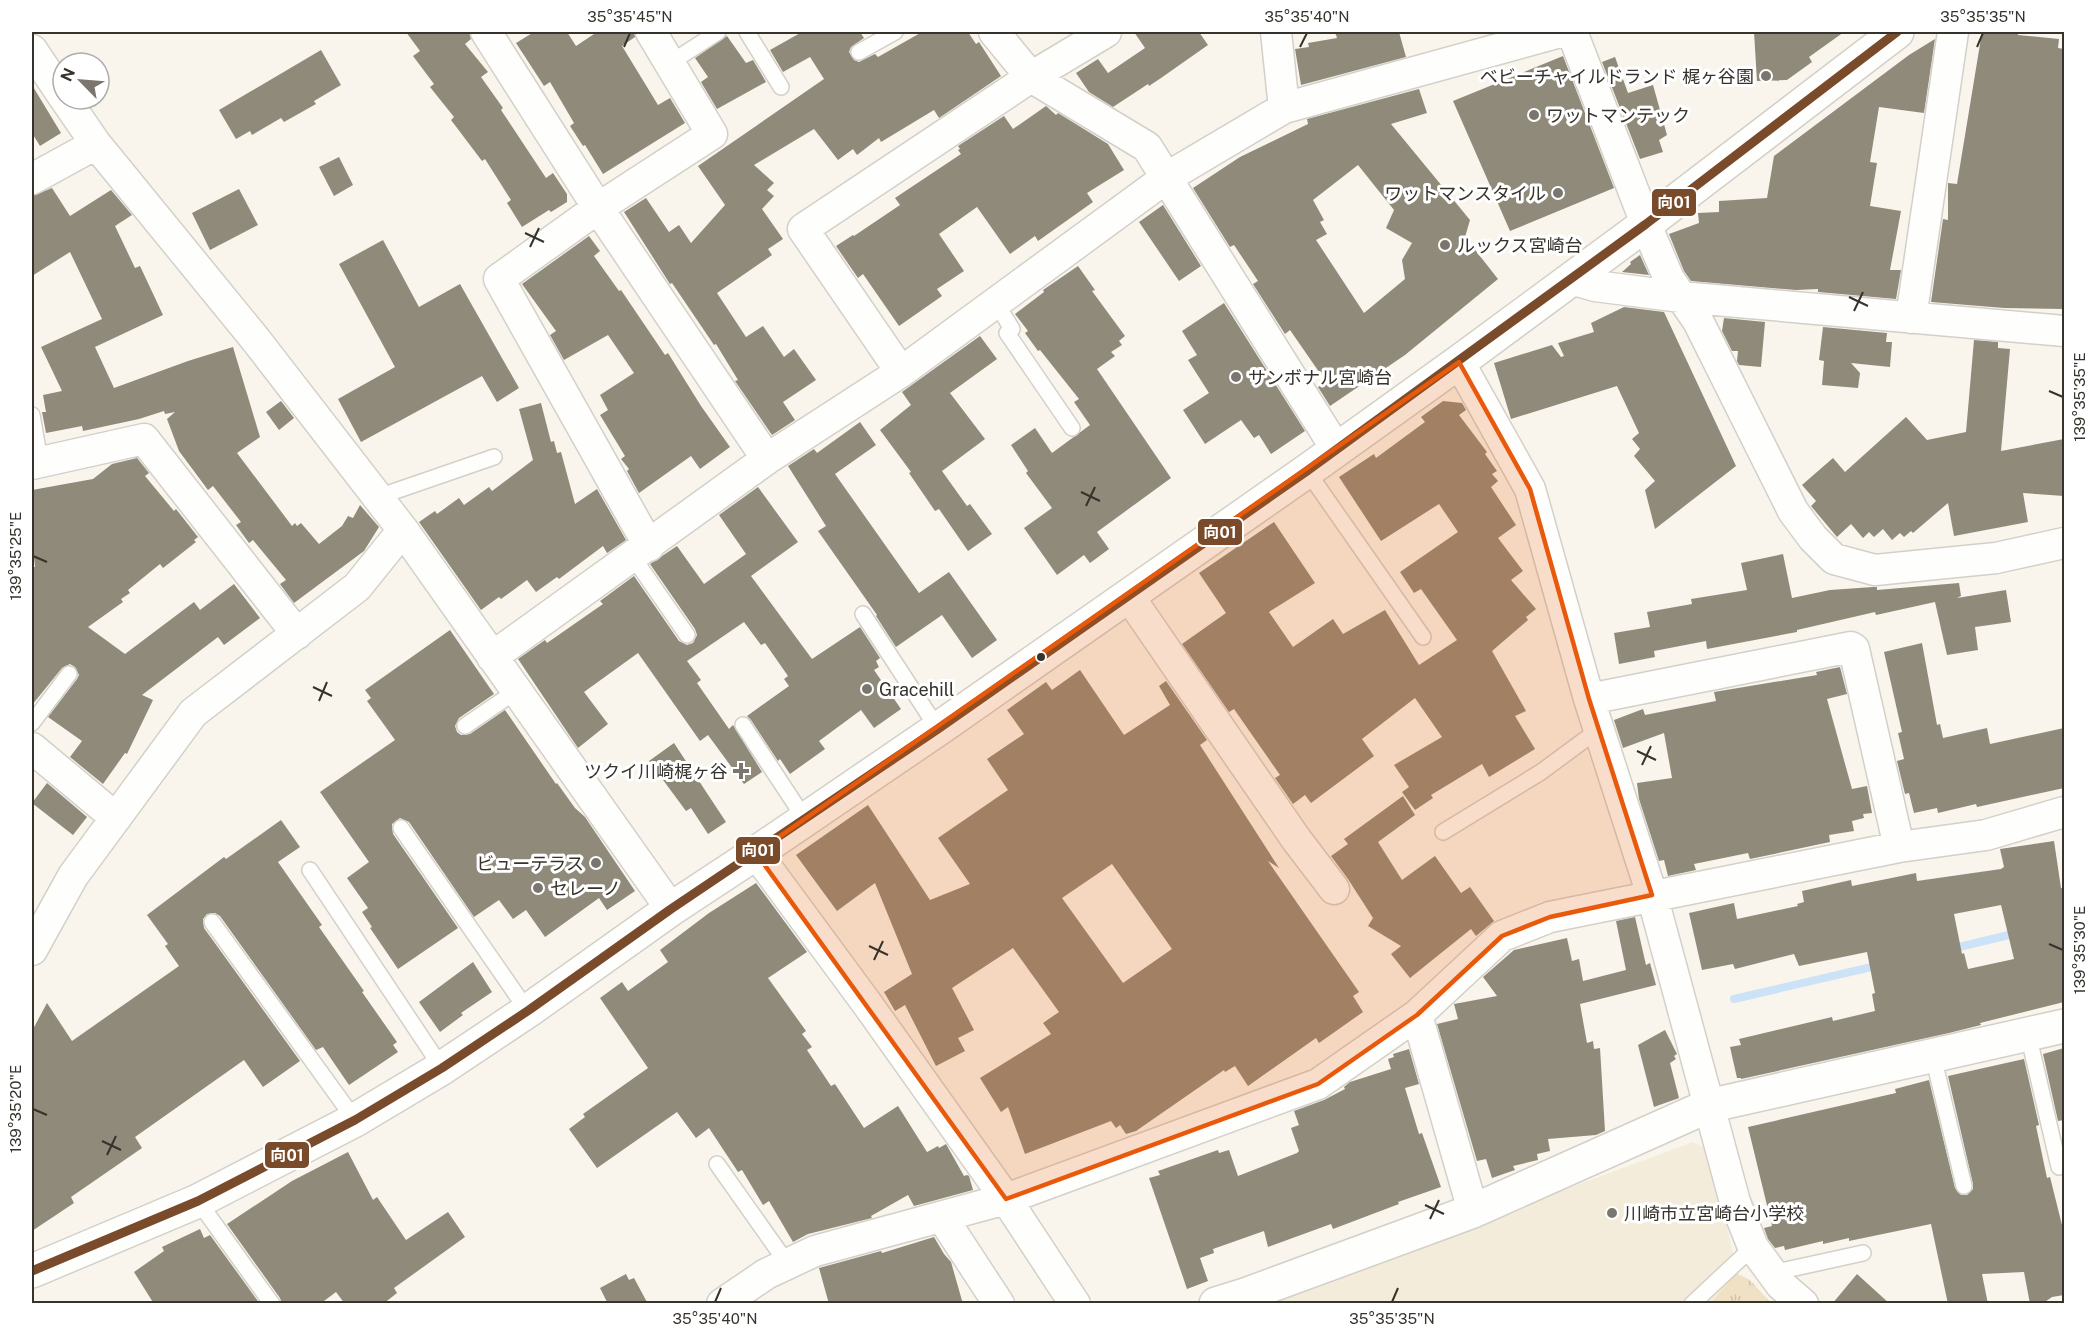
<svg xmlns="http://www.w3.org/2000/svg" width="2096" height="1335" viewBox="0 0 2096 1335" font-family="'Public Sans','Noto Sans JP',sans-serif">
<style>
.built{fill:#f4ecdb}
.park{fill:url(#park-tufts)}
.lines{fill:none;stroke-linecap:round;stroke-linejoin:round}
.stream{stroke:#cbe2f7;stroke-width:8}
.building{fill:#908a7a;fill-rule:evenodd}
.lane-casing{stroke:#d3d0c9;stroke-width:18}
.street-casing{stroke:#d3d0c9;stroke-width:33}
.secondary-casing{stroke:#d3d0c9;stroke-width:36}
.lane{stroke:#fefefc;stroke-width:15}
.street{stroke:#fefefc;stroke-width:30}
.secondary{stroke:#fefefc;stroke-width:33}
.bus-1-casing{stroke:#fff;stroke-width:14}
.bus-1{stroke:#7a4b2a;stroke-width:9}
.marked{fill:#e8590c;fill-opacity:0.2;stroke:#e8590c;stroke-width:4.5;stroke-linejoin:round}
.ticks{fill:none;stroke:#36322c;stroke-width:2}
.poi-dot{fill:#7a766f;stroke:#fff;stroke-width:2}
.bus-dot{fill:#36322c;stroke:#fff;stroke-width:2}
.labels{text-anchor:middle;dominant-baseline:central;stroke-width:6;stroke-linejoin:round;paint-order:stroke}
.poi-label{font-size:18px;fill:#36322c;stroke:#fff;text-anchor:start}
.line-badge{stroke:#fff;stroke-width:2}
.badge-label{font-size:16px;text-anchor:middle;font-weight:bold;fill:#fff}
.neatline{fill:none;stroke:#36322c;stroke-width:2}
.ticks-label{font-size:15px;text-anchor:middle;fill:#36322c}
</style>
<defs>
<pattern id="park-tufts" width="24" height="20" patternUnits="userSpaceOnUse" patternTransform="scale(1.5)"><rect width="24" height="20" fill="#f0e1c5"/><path d="M3 7l-1-3M5 7V3M7 7l1-3M15 17l-1-3M17 17v-4M19 17l1-3" fill="none" stroke="#cec2a9"/></pattern>
</defs>
<rect width="100%" height="100%" fill="#f9f5ec"/>
<path class="built" d="M1693 1142 1710 1151 1738 1276 1711 1303 1256 1304Z"/>
<path class="park" d="M1736 1273 1750 1280 1771 1303H1711Z"/>
<g class="lines">
<path class="stream" d="M1951 949 2017 933
M1734 999 1880 965"/>
</g>
<path class="building" d="M406 32H469L471 39 465 44 488 72 481 77 503 108 501 110 546 178 553 173 567 194V202L551 212 549 210 522 227 507 203 511 200 485 159 482 161 451 120 454 117 430 87 434 84 413 56 420 51Z
M534 32H567L576 46 597 32H634L635 37 622 46 658 105 670 98 685 123 603 174 585 145 583 146 570 126 574 123 550 82 544 86 516 43Z
M802 32H860L864 38 851 47 849 52 854 60 859 62 875 54 878 57 922 32H968L976 44 979 42 1001 76 939 118 934 110 881 142 879 138 857 155 853 149 838 160 814 129 754 165 774 183 767 190 774 196 762 209 783 239 768 249 772 255 717 293 746 337 763 326 784 357 794 349 816 380 783 402 795 420 772 435 735 381 738 380 716 344 714 345 672 283 670 284 624 212 646 198 669 232 679 225 691 243 725 205 698 166 824 79 810 57 783 72 770 50Z
M1134 32H1199L1208 45 1161 78 1149 86 1148 84 1113 107 1089 92 1076 73 1098 59 1108 73 1145 48Z
M1335 32H1399L1406 57 1301 85 1295 49 1309 47 1308 43 1337 38Z
M1754 32H1844L1809 57 1812 62 1787 80 1757 81Z
M1982 32H2018V35L2059 39 2058 48 2064 49V309L2004 308 1931 302 1943 219 1948 220V183L1957 184Z
M727 36 746 63 753 60 766 82 717 109 701 82 708 77 695 58Z
M1935 39 1924 113 1879 107 1870 162 1877 163 1870 206 1901 211 1890 270H1901L1896 299 1818 292V289L1796 290 1691 281 1684 271 1669 234 1699 223 1698 213 1719 212V201L1767 198 1774 156 1909 55Z
M321 50 341 85 314 101 316 104 284 122 281 118 252 135 250 131 236 139 219 110Z
M1563 56 1614 188 1510 231 1453 101Z
M1615 57 1628 93 1653 85 1667 135 1659 140 1663 152 1640 159 1602 62Z
M32 85 61 133 40 146 32 133Z
M1419 89 1427 113 1391 124 1470 220 1465 237 1498 279 1405 355 1330 406 1318 387 1326 382 1290 330 1285 334 1253 284 1258 281 1234 245 1230 247 1193 188 1240 157 1308 124 1307 119ZM1358 165 1394 210 1386 228 1412 243 1402 260 1405 279 1364 313 1316 240 1327 234 1320 222 1324 220 1313 200Z
M1046 106 1056 115 1058 113 1108 144 1124 170 1087 193 1093 202 1038 241 1035 236 1010 254 977 207 939 234 964 271 937 289 942 296 899 326 863 274 858 278 836 246 853 235 854 236 900 205 895 198 961 154 958 150 960 149 958 146 1004 116 1013 129Z
M339 157 353 185 334 196 319 167Z
M52 188 70 216 111 190 132 215 115 226 135 268 140 266 163 315 95 347 114 388 188 361 233 347 260 437 237 453 292 526 295 523 297 526 301 523 319 544 342 526 348 516 353 518 360 505 379 527 364 551 294 603 280 584 286 580 253 540 249 543 236 525 241 522 213 486 208 490 179 451 167 419 175 412 165 414 164 411 139 419 83 431 82 426 46 433 42 412H46L43 395 62 391 41 347 102 319 70 252 32 276V196Z
M239 189 258 225 210 250 192 213Z
M1163 205 1201 266 1179 281 1139 222Z
M589 236 600 251 594 256 619 291 621 290 665 355 668 353 701 406 730 447 700 469 691 456 639 493 627 471 629 469 621 459 625 456 600 415 608 410 600 395 634 373 608 335 564 360 550 335 556 331 522 284Z
M383 240 419 307 460 284 519 388 497 402 482 376 361 442 338 399 395 367 339 264Z
M1640 255 1649 275 1622 272 1631 264 1630 262Z
M1078 266 1095 290 1092 291 1125 336 1119 341 1122 345 1111 352 1115 356 1097 369 1171 478 1097 532 1109 549 1090 563 1084 555 1057 575 1024 528 1052 508 1026 473 1028 471 1011 445 1035 428 1052 453 1090 425 1074 402 1079 399 1040 350 1038 351 1025 333 1028 331 1015 314 1044 292 1043 290Z
M1224 303 1305 431 1271 454 1259 435 1254 438 1241 420 1205 444 1183 410 1209 393 1188 360 1197 355 1182 331Z
M1624 307 1664 312 1736 466 1655 529 1645 490 1655 481 1634 456 1640 449 1632 439 1639 433 1617 386 1511 419 1494 363 1552 345 1561 357 1564 356 1558 343 1594 332 1591 323Z
M1724 318 1765 322 1761 367 1739 365 1737 361 1738 351H1732L1722 331Z
M1823 327 1887 333 1886 342H1892L1890 367 1851 363 1860 373 1858 388 1822 385 1824 361 1819 360Z
M980 336 997 359 950 393 985 439 942 471 967 506 970 504 992 534 968 551 939 509 935 511 909 473 911 472 880 430 911 405 902 392Z
M1974 340 1998 342V348L2010 349 2001 451 2064 439V496L2023 493 2028 522 1954 536 1948 503 1913 533 1911 531 1904 537 1900 533 1892 540 1883 529 1874 537 1869 532 1863 538 1851 524 1837 537 1811 506 1816 501 1802 485 1833 458 1845 472 1906 417 1927 440 1966 432Z
M281 401 294 418 279 430 266 412Z
M1443 401 1462 403 1466 410 1459 415 1487 452 1485 454 1497 471 1492 474 1498 481 1491 487 1516 525 1498 538 1523 571 1511 580 1536 609 1526 617 1528 620 1492 651 1526 711 1515 716 1535 749 1489 777 1482 764 1431 795 1433 798 1415 810 1402 792 1409 787 1394 765 1442 737 1415 698 1362 739 1374 756 1311 803 1305 795 1293 804 1275 778 1280 775 1234 709 1229 712 1182 644 1226 613 1199 573 1274 522 1315 583 1269 612 1293 647 1333 619 1343 634 1385 610 1419 665 1457 640 1421 589 1414 593 1400 572 1458 532 1439 504 1381 541 1339 477 1374 454 1376 458 1425 422 1421 417Z
M541 403 551 442 554 441 557 453 561 452 575 504 597 489 626 540 607 553 603 546 559 579 557 577 536 592 527 580 501 599 499 597 481 610 419 522 435 511 437 514 459 498 464 505 489 487 492 491 533 460 519 409Z
M860 422 876 445 835 474 919 593 949 572 997 640 972 658 942 615 896 647 876 616 877 615 818 531 826 526 788 466 814 449 817 453Z
M137 458 149 473 145 476 174 511 176 509 198 537 194 540 196 542 163 568 160 564 128 590 130 593 121 599 123 602 88 627 125 654 194 602 200 610 234 584 260 618 224 645 218 637 142 695 153 700 127 754 125 753 103 784 70 757 82 741 48 717 77 679 79 675 75 667 70 664 62 668 32 705V567H35L32 539V490L93 479 112 464Z
M758 487 798 542 751 576 812 659 860 627 880 658 876 661 879 667 874 670 901 709 874 728 861 710 819 741 825 749 790 774 780 759 778 761 751 720 747 716 789 686 784 679 788 676 765 643 761 645 744 622 687 661 701 680 697 683 729 729 733 725 762 772 744 784 708 735 700 741 638 653 584 692 608 724 578 748 518 659 545 640 547 643 603 604 600 601 634 576 679 641 687 645 693 643 697 635 695 629 650 564 677 546 704 584 746 554 719 515Z
M1783 554 1792 598 1830 590 1873 587H1877V590L1959 583 1961 596 1957 598 2006 590 2011 622 1975 627 1978 650 1947 655 1935 602 1876 615 1875 612 1797 630V632L1707 649 1706 641 1654 651 1655 657 1619 664 1614 633 1650 627 1647 612 1692 604 1691 599 1747 590 1741 563Z
M450 630 494 694 459 718 455 726 457 732 461 735 470 734 505 710 556 784 557 783 575 808 585 817 635 891 607 910 599 898 545 937 526 910 513 919 499 900 474 917 409 822 400 818 392 824 393 834 458 928 398 969 370 928 372 927 362 912 368 908 347 878 369 862 320 792 395 740 367 701 371 698 365 690Z
M1922 643 1937 725 1940 724 1943 738 1987 728 1990 744 2064 728V788L1977 807 1976 804 1938 813 1937 808 1914 813 1909 793 1905 794 1897 761 1904 759 1898 733 1902 732 1884 652Z
M1840 667 1847 694 1827 699 1852 789 1867 786 1872 813 1863 814 1864 818 1852 821 1854 831 1829 835 1830 842 1750 859 1748 853 1694 864 1696 870 1668 876 1664 860 1659 861 1639 799 1637 783 1672 778 1664 733 1623 748 1614 720 1643 709 1645 715 1716 701 1714 692 1817 675 1816 672Z
M1080 670 1124 735 1170 705 1159 686 1166 681 1207 740 1200 745 1279 868 1268 861 1359 992 1353 996 1363 1012 1319 1043 1316 1038 1248 1086 1235 1066 1225 1072 1224 1070 1136 1131 1126 1134 1120 1125 1116 1128 1111 1121 1025 1154 1008 1107 1001 1112 980 1078 1051 1034 1043 1023 1059 1012 1013 948 952 988 974 1030 958 1038 965 1051 936 1066 905 1005 895 1011 884 992 912 974 875 883 837 911 796 855 868 805 930 900 970 884 938 838 1008 790 987 759 1024 734 1007 710 1046 682 1052 690ZM1112 864 1172 949 1123 983 1062 898Z
M674 743 726 822 708 834 691 808 686 811 649 761Z
M47 783 87 817 73 835 32 803Z
M1403 796 1415 815 1378 842 1402 880 1435 856 1461 893 1470 887 1494 921 1476 936 1471 929 1410 978 1391 954 1401 946 1368 926 1373 918 1348 879 1331 856 1348 844 1344 839Z
M281 820 300 847 278 862 322 925 319 927 364 991 362 992 397 1042 393 1045 398 1052 349 1085 323 1047 316 1050 220 916 215 913 207 914 203 919 204 928 300 1061 263 1087 244 1060 135 1137 142 1148 71 1197 74 1203 32 1231V1031L47 1003 72 1041 179 966 165 946 168 944 147 915 224 857 226 859Z
M2054 841 2061 888H2064V1002L1980 1023 1981 1025 1949 1033 1741 1079V1078H1737L1730 1047 1741 1045 1739 1039 1832 1017 1833 1021 1875 1011 1872 994 1875 993 1867 952 1799 966 1794 954 1735 969 1733 964 1702 970 1689 913 1734 903 1737 919 1798 906 1797 904 1804 902 1802 891 1851 880 1852 886 1916 873 1917 881 2001 869 2004 867 2000 849ZM2001 905 2014 959 1968 969 1964 953 1962 954 1954 914Z
M756 883 807 952 768 978 806 1031 802 1034 812 1047 807 1050 831 1086 835 1084 864 1128 898 1106 927 1152 938 1146 939 1148 946 1144 964 1176 967 1175 969 1176 973 1190 914 1206 908 1195 871 1216 872 1218 808 1234 793 1242 769 1201 763 1205 742 1170 738 1172 709 1128 696 1138 677 1112 597 1168 569 1129 585 1117 583 1114 648 1068 600 998 622 982 628 991 668 962 660 950 709 913Z
M1635 917 1646 965 1650 963 1656 985 1580 1004 1587 1043 1593 1041 1594 1049 1600 1048 1605 1131 1596 1135 1548 1139 1550 1151 1537 1154 1538 1160 1513 1166 1515 1170 1492 1178 1486 1159 1477 1161 1437 1024 1458 1019 1454 1004 1497 996 1483 977 1514 950 1567 938 1572 961 1579 959 1583 981 1626 970 1616 921Z
M473 962 492 992 461 1013 463 1015 440 1032 419 1002Z
M1665 1030 1677 1054 1674 1056 1676 1059 1670 1063 1679 1098 1654 1107 1638 1045Z
M2064 1048V1120L2058 1121 2043 1054Z
M1409 1049 1419 1084 1405 1088 1419 1134 1422 1133 1441 1187 1398 1202 1399 1204 1333 1229 1331 1224 1268 1247 1264 1231 1213 1249 1214 1253 1200 1258 1208 1281 1187 1289 1149 1178 1160 1175 1158 1171 1218 1150 1219 1153 1229 1150 1238 1176 1297 1153 1299 1151 1291 1128 1299 1125 1294 1111 1324 1100 1345 1089 1344 1087 1350 1082 1391 1069 1388 1059 1394 1057 1393 1054Z
M2024 1059 2039 1125 2036 1126 2047 1178 2050 1177 2064 1233V1295L2052 1297 2042 1304H2030L2024 1272 1982 1274 1988 1304H1948L1931 1224 1849 1241V1238L1823 1244V1241L1785 1250 1784 1246 1775 1248 1768 1239 1764 1228 1772 1226 1748 1127 1896 1093 1895 1089 1929 1080 1955 1188 1961 1195H1967L1973 1189V1184L1948 1076Z
M348 1152 373 1200 377 1197 406 1240 448 1212 465 1237 394 1288 397 1293 383 1304H345L336 1292 320 1304H282L280 1298 227 1224 292 1181Z
M200 1229 204 1238 210 1235 260 1304H154L134 1272 164 1251 162 1247Z
M934 1237 944 1254 951 1262 963 1304H829L819 1268 881 1251 882 1253Z
M626 1274 629 1280 634 1278 648 1304H608L600 1288Z
M1857 1274 1890 1304H1832Z"/>
<g class="lines">
<g class="lane-casing">
<path id="lane" d="M747 32 781 87
M859 52 895 32
M670 63 718 32
M996 303 1012 329 1007 333 1072 428
M32 415 40 461
M1307 471 1423 637
M378 497 494 457
M633 557 687 635
M863 614 938 729
M32 723 69 674
M743 725 795 804 803 820
M465 726 516 691
M401 828 518 997 529 1010
M1443 832 1541 772 1598 730
M310 870 442 1068
M212 922 355 1120
M2028 1034 2059 1167
M1933 1056 1964 1186
M717 1164 787 1263
M198 1201 272 1304
M1772 1273 1863 1253
M1692 1304 1753 1247"/>
</g>
<g class="street-casing">
<path id="street" d="M486 32 598 208 767 459
M994 32 1031 77 1147 147 1337 450
M1276 32 1284 108
M1572 32 1652 239 1669 279 1698 321 1793 511 1813 538 1834 559 1875 570 1996 558 2064 543
M32 50 63 96
M65 99 96 144 256 340 403 530 671 909
M32 179 96 144
M1571 279 1595 286 1681 297 2064 331
M1911 318 1953 32
M1459 362 1530 489 1589 699 1652 895 1735 1202 1753 1247 1781 1285 1803 1304
M901 372 803 229 1031 77 1106 32
M32 464 144 439 297 634
M649 546 499 279 598 208 712 134 651 32
M1128 595 1296 839 1334 889
M492 657 767 459 901 372 1166 178 1284 108 1560 32
M1589 699 1851 647 1854 649 1899 847
M32 748 116 818
M756 853 868 1005 1006 1199 1075 1304
M32 950 73 876 193 713 357 587 403 530
M1417 1015 1473 1211
M942 1217 999 1304
M722 1304 766 1274 815 1251 1006 1199 1318 1084 1417 1015 1502 936 1550 917 1899 847 1986 835 2064 812"/>
</g>
<g class="secondary-casing">
<path id="secondary" d="M32 1271 198 1201 355 1120 442 1068 529 1010 671 909 756 853 938 729 1307 471 1459 362 1646 224 1897 32
M1216 1304 1245 1295 1473 1211 1708 1106 2064 1026"/>
</g>
<use href="#lane" class="lane"/>
<use href="#street" class="street"/>
<use href="#secondary" class="secondary"/>
<g class="bus-1-casing">
<path id="bus-1" d="M32 1271 198 1201 355 1120 442 1068 529 1010 671 909 938 729 1307 471 1646 224 1897 32"/>
</g>
<use href="#bus-1" class="bus-1"/>
</g>
<path class="marked" d="M1459 362 1530 489 1589 699 1652 895 1550 917 1502 936 1417 1015 1318 1084 1006 1199 756 853Z"/>
<path class="ticks" d="M624 47 630 33M1300 47 1307 33M1977 47 1983 33M525 233 544 242M530 247 539 228M1849 297 1868 306M1854 311 1863 292M2049 391 2063 397M1081 492 1100 501M1086 506 1095 487M33 556 47 562M313 687 332 696M319 701 327 682M1637 751 1656 760M1642 765 1651 746M2049 944 2063 950M869 946 888 955M874 960 883 941M33 1109 47 1115M102 1141 121 1150M107 1155 116 1136M1425 1205 1444 1214M1430 1219 1439 1200M715 1302 721 1288M1392 1302 1398 1288"/>
<g class="poi-dot">
<circle cx="1766" cy="76" r="6"/>
<circle cx="1534" cy="115" r="6"/>
<circle cx="1558" cy="193" r="6"/>
<circle cx="1445" cy="245" r="6"/>
<circle cx="1236" cy="377" r="6"/>
<circle cx="867" cy="689" r="6"/>
<path d="M738 762h6v6h6v6h-6v6h-6v-6h-6v-6h6z"/>
<circle cx="596" cy="863" r="6"/>
<circle cx="538" cy="888" r="6"/>
<circle cx="1612" cy="1213" r="6"/>
</g>
<circle class="bus-dot" cx="1041" cy="657" r="5"/>
<g class="labels">
<g class="poi-label">
<text x="1754" y="76" text-anchor="end">ベビーチャイルドランド 梶ヶ谷園</text>
<text x="1546" y="115">ワットマンテック</text>
<text x="1546" y="193" text-anchor="end">ワットマンスタイル</text>
<text x="1457" y="245">ルックス宮崎台</text>
<text x="1248" y="377">サンボナル宮崎台</text>
<text x="879" y="689">Gracehill</text>
<text x="728" y="771" text-anchor="end">ツクイ川崎梶ヶ谷</text>
<text x="584" y="863" text-anchor="end">ビューテラス</text>
<text x="550" y="888">セレーノ</text>
<text x="1624" y="1213">川崎市立宮崎台小学校</text>
</g>
</g>
<g class="line-badge">
<rect x="1651" y="188" width="46" height="29" rx="6" fill="#7a4b2a"/>
<rect x="1197" y="518" width="46" height="28" rx="6" fill="#7a4b2a"/>
<rect x="735" y="836" width="46" height="29" rx="6" fill="#7a4b2a"/>
<rect x="264" y="1141" width="46" height="28" rx="6" fill="#7a4b2a"/>
</g>
<g class="badge-label">
<text x="1674" y="208">向01</text>
<text x="1220" y="538">向01</text>
<text x="758" y="856">向01</text>
<text x="287" y="1161">向01</text>
</g>
<rect width="2096" height="1335" fill="none" stroke="#ffffff" stroke-width="66"/>
<g transform="translate(81 81) rotate(295)"><circle r="28" fill="#ffffff" stroke="#afadab" stroke-width="1.5"/>
<path d="M0-4.5L10 22L0 15L-10 22Z" fill="#7a766f"/>
<text y="-9" font-size="16" font-weight="bold" text-anchor="middle" fill="#36322c">N</text>
</g>
<rect x="33" y="33" width="2030" height="1269" class="neatline"/>
<g class="ticks-label">
<text x="630" y="22">35°35'45"N</text>
<text x="1307" y="22">35°35'40"N</text>
<text x="1983" y="22">35°35'35"N</text>
<text transform="translate(2080 397) rotate(-90)" y="5">139°35'35"E</text>
<text transform="translate(16 556) rotate(-90)" y="5">139°35'25"E</text>
<text transform="translate(2080 950) rotate(-90)" y="5">139°35'30"E</text>
<text transform="translate(16 1109) rotate(-90)" y="5">139°35'20"E</text>
<text x="715" y="1324">35°35'40"N</text>
<text x="1392" y="1324">35°35'35"N</text>
</g>
</svg>
